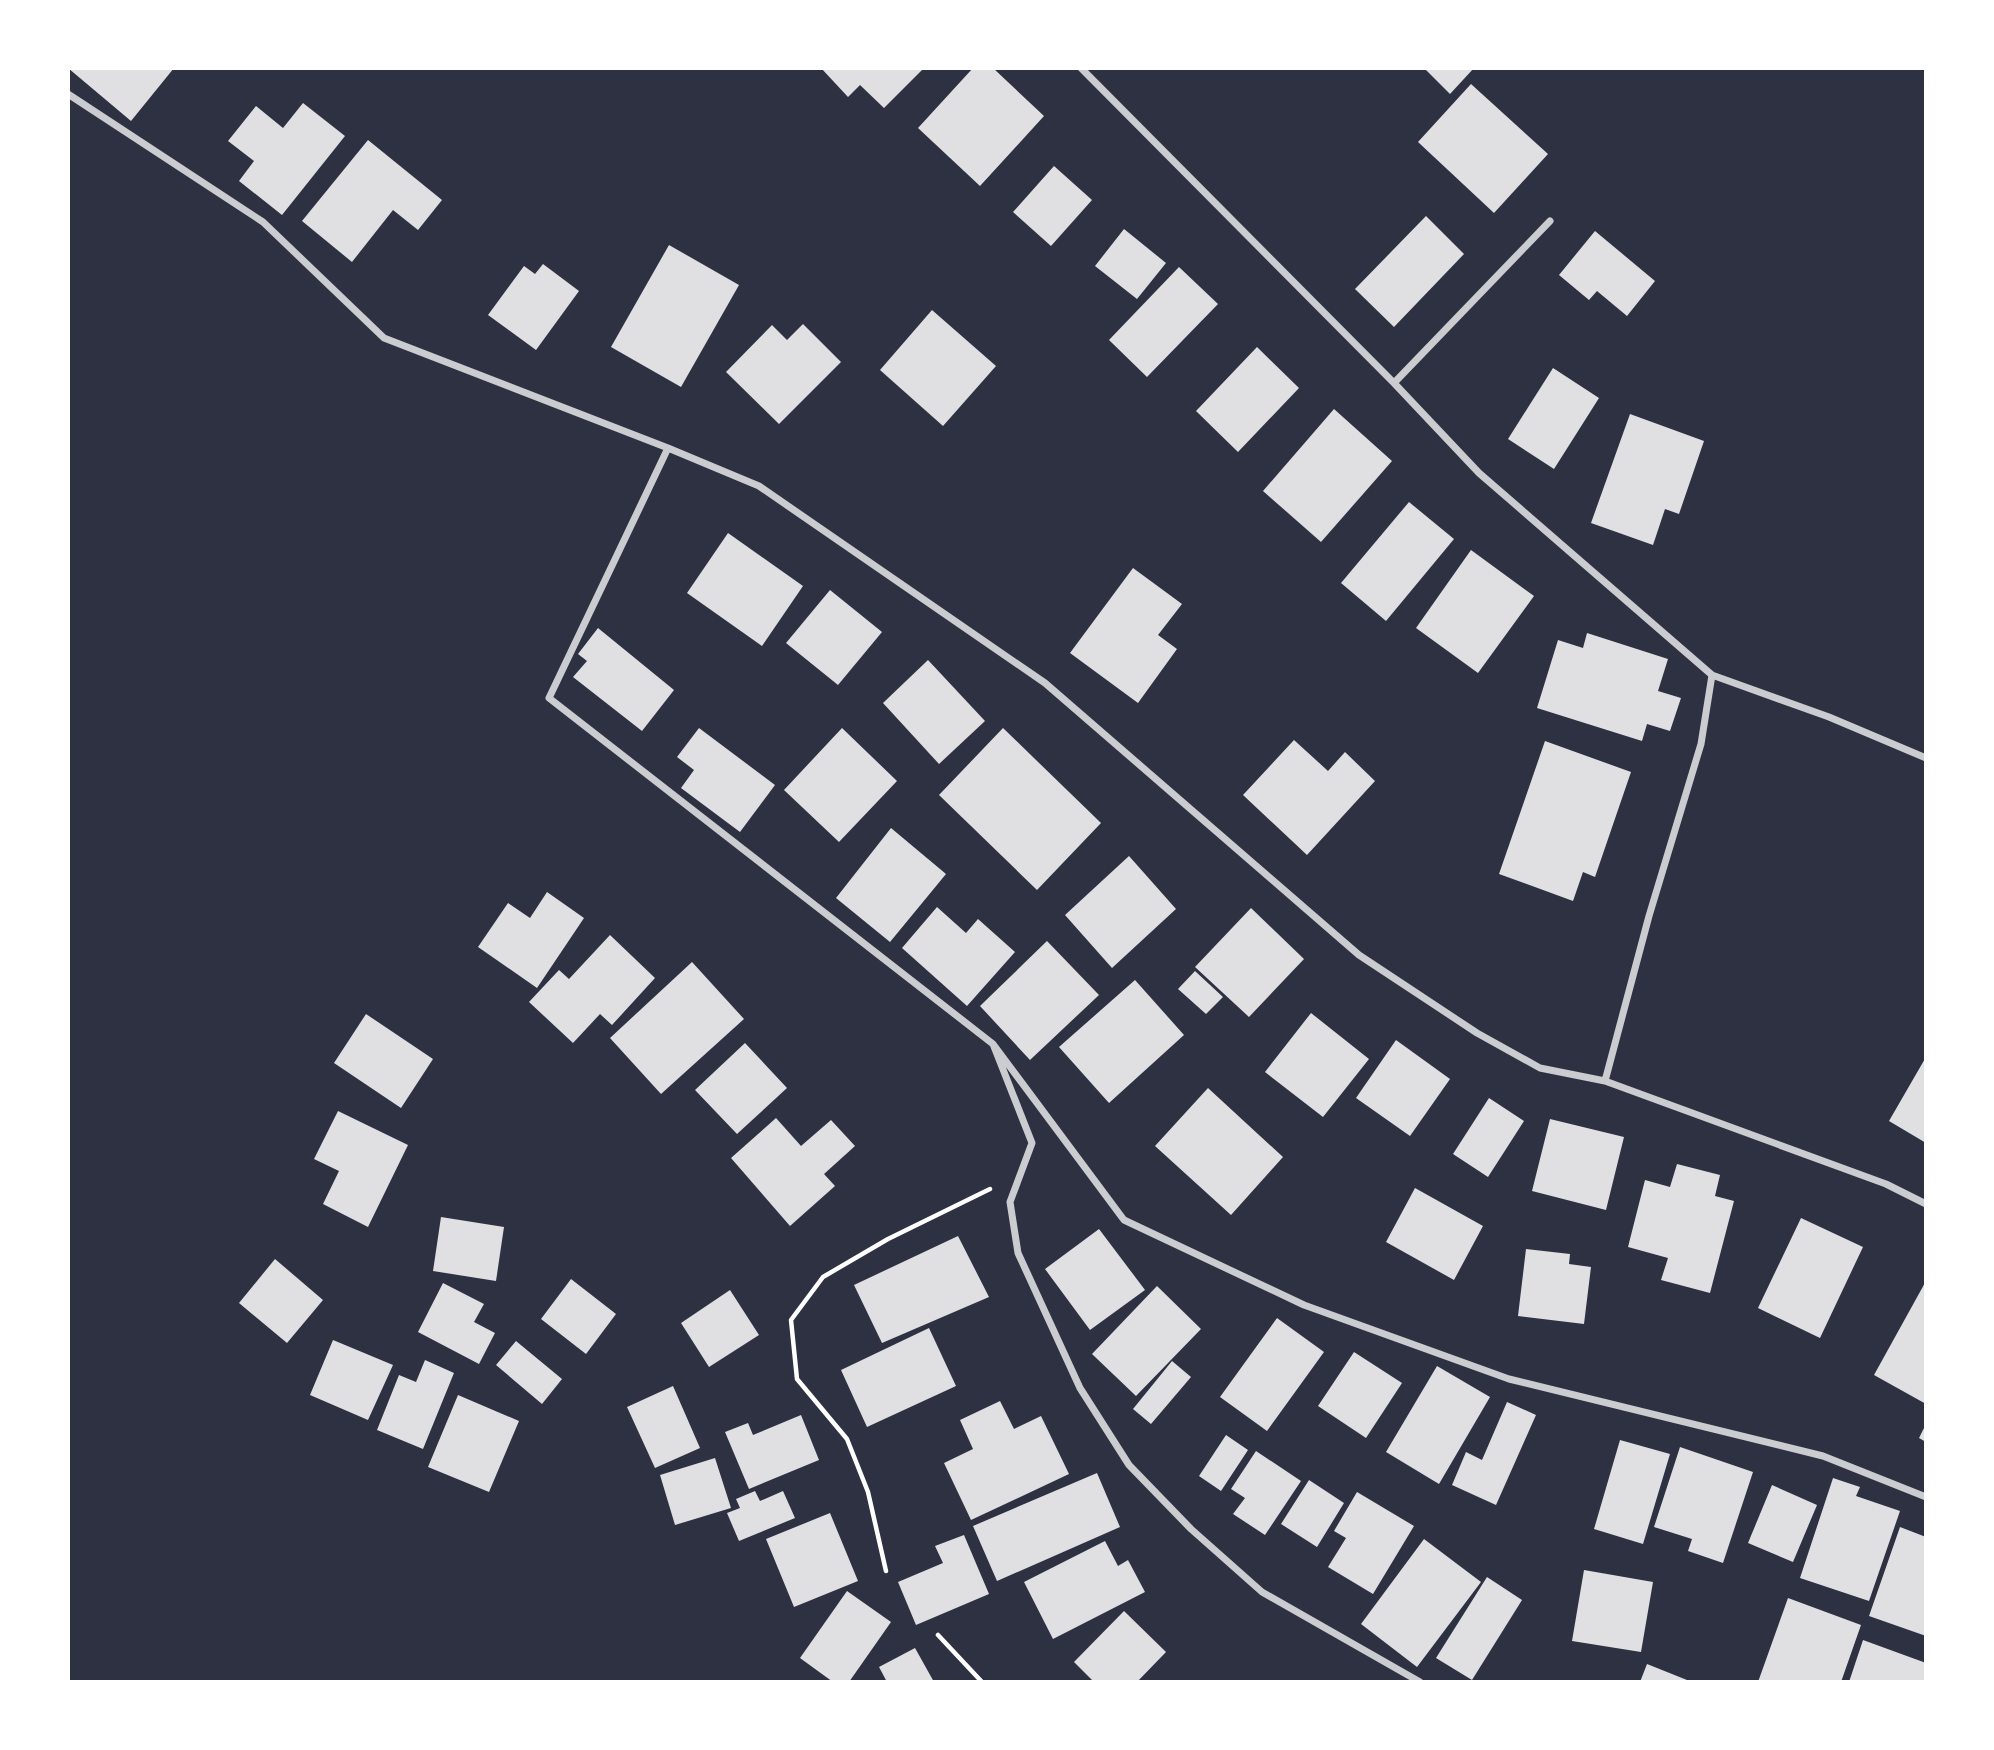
<svg xmlns="http://www.w3.org/2000/svg" width="1994" height="1750" viewBox="0 0 1994 1750" font-family="Inter,sans-serif">
<style>
.building{fill:#e0e0e3}
.lines{fill:none;stroke-linecap:round;stroke-linejoin:round}
.path{stroke:#fff;stroke-width:4.5}
.minor{stroke:#caccd0;stroke-width:7}
</style>
<rect width="100%" height="100%" fill="#2d3142"/>
<path class="building" d="M68 68H174L131 121Z
M821 68H924L884 108 860 85 848 97Z
M973 68H993L1044 116 980 186 918 128Z
M1424 68H1474L1450 94Z
M1471 84 1548 154 1494 213 1418 142Z
M303 103 345 136 282 215 239 181 254 161 228 141 256 106 283 128Z
M368 140 442 200 418 230 393 210 352 262 302 221Z
M1054 166 1092 200 1051 246 1013 212Z
M1426 216 1464 254 1394 327 1355 289Z
M1124 229 1166 263 1137 299 1095 266Z
M1595 231 1655 281 1627 316 1597 291 1589 300 1559 275Z
M669 245 739 285 681 387 611 347Z
M543 264 579 291 536 350 488 315 524 266 535 274Z
M1179 267 1218 304 1147 377 1109 340Z
M932 310 996 366 943 426 880 370Z
M803 324 841 362 779 424 726 372 772 325 787 340Z
M1257 347 1299 388 1238 452 1196 411Z
M1553 368 1599 398 1554 469 1508 439Z
M1334 409 1392 461 1321 542 1263 491Z
M1630 414 1704 441 1679 514 1665 509 1653 545 1591 523Z
M1409 502 1454 539 1386 621 1341 583Z
M728 533 803 586 762 646 687 593Z
M1471 550 1534 596 1478 673 1416 628Z
M1133 568 1182 604 1158 635 1177 649 1138 703 1070 653Z
M830 590 882 632 838 685 786 643Z
M598 628 674 690 642 731 573 677 587 661 578 654Z
M1587 633 1668 659 1658 691 1681 698 1670 731 1647 724 1642 741 1537 708 1558 640 1583 648Z
M928 660 985 721 939 764 883 703Z
M699 728 775 785 740 832 681 788 694 770 677 757Z
M842 728 897 781 839 842 784 790Z
M1003 728 1101 823 1037 890 939 795Z
M1294 740 1328 771 1345 752 1375 781 1307 855 1243 795Z
M1545 741 1631 772 1595 877 1583 872 1573 901 1499 874Z
M891 828 946 874 890 942 836 898Z
M1129 856 1176 909 1112 968 1065 915Z
M547 892 584 918 537 988 478 947 508 903 530 918Z
M937 907 966 933 978 919 1015 952 967 1006 902 948Z
M1251 908 1304 959 1249 1017 1195 967Z
M610 935 655 978 612 1025 600 1014 573 1043 529 1002 559 970 569 979Z
M1047 941 1099 995 1030 1060 980 1006Z
M692 962 744 1019 661 1094 610 1038Z
M1195 971 1223 997 1206 1014 1178 989Z
M1135 980 1184 1035 1109 1103 1059 1047Z
M1311 1013 1369 1059 1323 1117 1265 1072Z
M366 1014 433 1059 401 1108 334 1063Z
M1396 1040 1450 1079 1410 1136 1356 1098Z
M745 1043 787 1088 737 1134 695 1090Z
M1926 1057V1143L1889 1121Z
M1208 1088 1283 1157 1231 1215 1155 1146Z
M1489 1098 1524 1121 1488 1177 1453 1154Z
M338 1111 408 1145 368 1227 323 1204 339 1171 314 1159Z
M776 1118 801 1146 831 1120 855 1146 824 1174 835 1186 790 1226 731 1158Z
M1550 1119 1624 1137 1606 1210 1532 1191Z
M1677 1164 1720 1175 1715 1196 1734 1201 1710 1293 1661 1280 1668 1258 1628 1247 1645 1180 1670 1187Z
M1415 1188 1483 1226 1454 1280 1386 1242Z
M441 1217 504 1227 496 1281 433 1271Z
M1801 1218 1863 1247 1820 1338 1758 1308Z
M1099 1229 1145 1290 1090 1330 1045 1269Z
M958 1236 989 1297 882 1343 854 1285Z
M1526 1249 1570 1254 1569 1264 1591 1267 1584 1324 1518 1316Z
M275 1259 323 1300 287 1343 239 1303Z
M571 1279 616 1314 586 1354 541 1319Z
M1926 1281V1404L1874 1375Z
M443 1283 484 1304 474 1322 495 1333 479 1364 418 1332Z
M1157 1286 1201 1329 1136 1396 1092 1354Z
M730 1290 759 1335 709 1367 681 1323Z
M1277 1318 1324 1352 1267 1431 1220 1397Z
M929 1328 956 1386 867 1427 841 1370Z
M333 1340 393 1365 368 1420 310 1395Z
M516 1341 562 1379 542 1404 496 1365Z
M1354 1352 1402 1383 1366 1438 1318 1406Z
M425 1360 454 1373 423 1449 377 1430 399 1375 416 1382Z
M1172 1361 1191 1377 1151 1424 1133 1409Z
M1437 1366 1490 1397 1439 1484 1386 1452Z
M673 1386 700 1448 655 1468 627 1407Z
M458 1395 519 1421 489 1492 428 1467Z
M1000 1401 1014 1429 1041 1416 1069 1474 971 1520 944 1463 973 1449 960 1420Z
M1507 1402 1536 1415 1496 1505 1452 1485 1466 1452 1482 1460Z
M801 1415 819 1460 749 1489 725 1432 748 1423 753 1435Z
M1926 1424V1442L1919 1438Z
M1226 1435 1248 1450 1221 1491 1199 1476Z
M1620 1440 1670 1454 1643 1544 1594 1529Z
M1680 1447 1753 1472 1723 1563 1688 1551 1692 1539 1654 1527Z
M1256 1451 1301 1481 1265 1535 1233 1514 1245 1498 1231 1489Z
M715 1458 731 1508 675 1525 660 1475Z
M1097 1473 1120 1527 997 1581 973 1526Z
M1833 1478 1860 1487 1856 1496 1900 1511 1869 1601 1800 1578Z
M1309 1480 1344 1503 1317 1547 1281 1524Z
M1772 1485 1817 1505 1793 1562 1748 1543Z
M755 1491 760 1501 783 1491 795 1518 739 1541 727 1513 740 1508 736 1499Z
M1357 1492 1414 1526 1373 1594 1328 1567 1346 1538 1334 1531Z
M830 1513 858 1581 794 1607 766 1539Z
M1900 1527 1926 1537V1636L1869 1616Z
M964 1535 989 1594 916 1625 898 1582 943 1563 935 1546Z
M1424 1539 1481 1582 1417 1667 1361 1624Z
M1105 1541 1118 1566 1128 1560 1145 1592 1053 1639 1024 1582Z
M1584 1570 1653 1582 1641 1652 1572 1641Z
M1487 1577 1522 1600 1472 1680 1436 1658Z
M847 1591 891 1622 849 1682H833L800 1658Z
M1788 1598 1861 1625 1841 1682H1758Z
M1124 1611 1166 1652 1137 1682H1094L1074 1662Z
M1863 1640 1926 1663V1682H1849Z
M915 1648 934 1682H887L879 1667Z
M1647 1664 1692 1682H1640Z"/>
<g class="lines">
<path class="path" d="M886 1571 868 1492 847 1439 797 1379 791 1320 823 1277 888 1239 990 1189
M938 1635 982 1682"/>
<path class="minor" d="M1081 68 1394 383 1479 473 1712 675 1701 744 1649 916 1605 1081
M68 94 263 222 384 338 668 448
M1394 383 1550 221
M1712 675 1829 717 1926 758
M993 1044 549 698 668 448 759 486 1045 683 1359 955 1477 1033 1540 1068 1605 1081 1886 1184 1926 1204
M1420 1682 1262 1592 1191 1529 1129 1465 1080 1388 1018 1253 1010 1202 1032 1143 993 1044 1124 1220 1304 1305 1509 1379 1823 1456 1926 1497"/>
</g>
<rect width="1994" height="1750" fill="none" stroke="#ffffff" stroke-width="140"/>
</svg>
